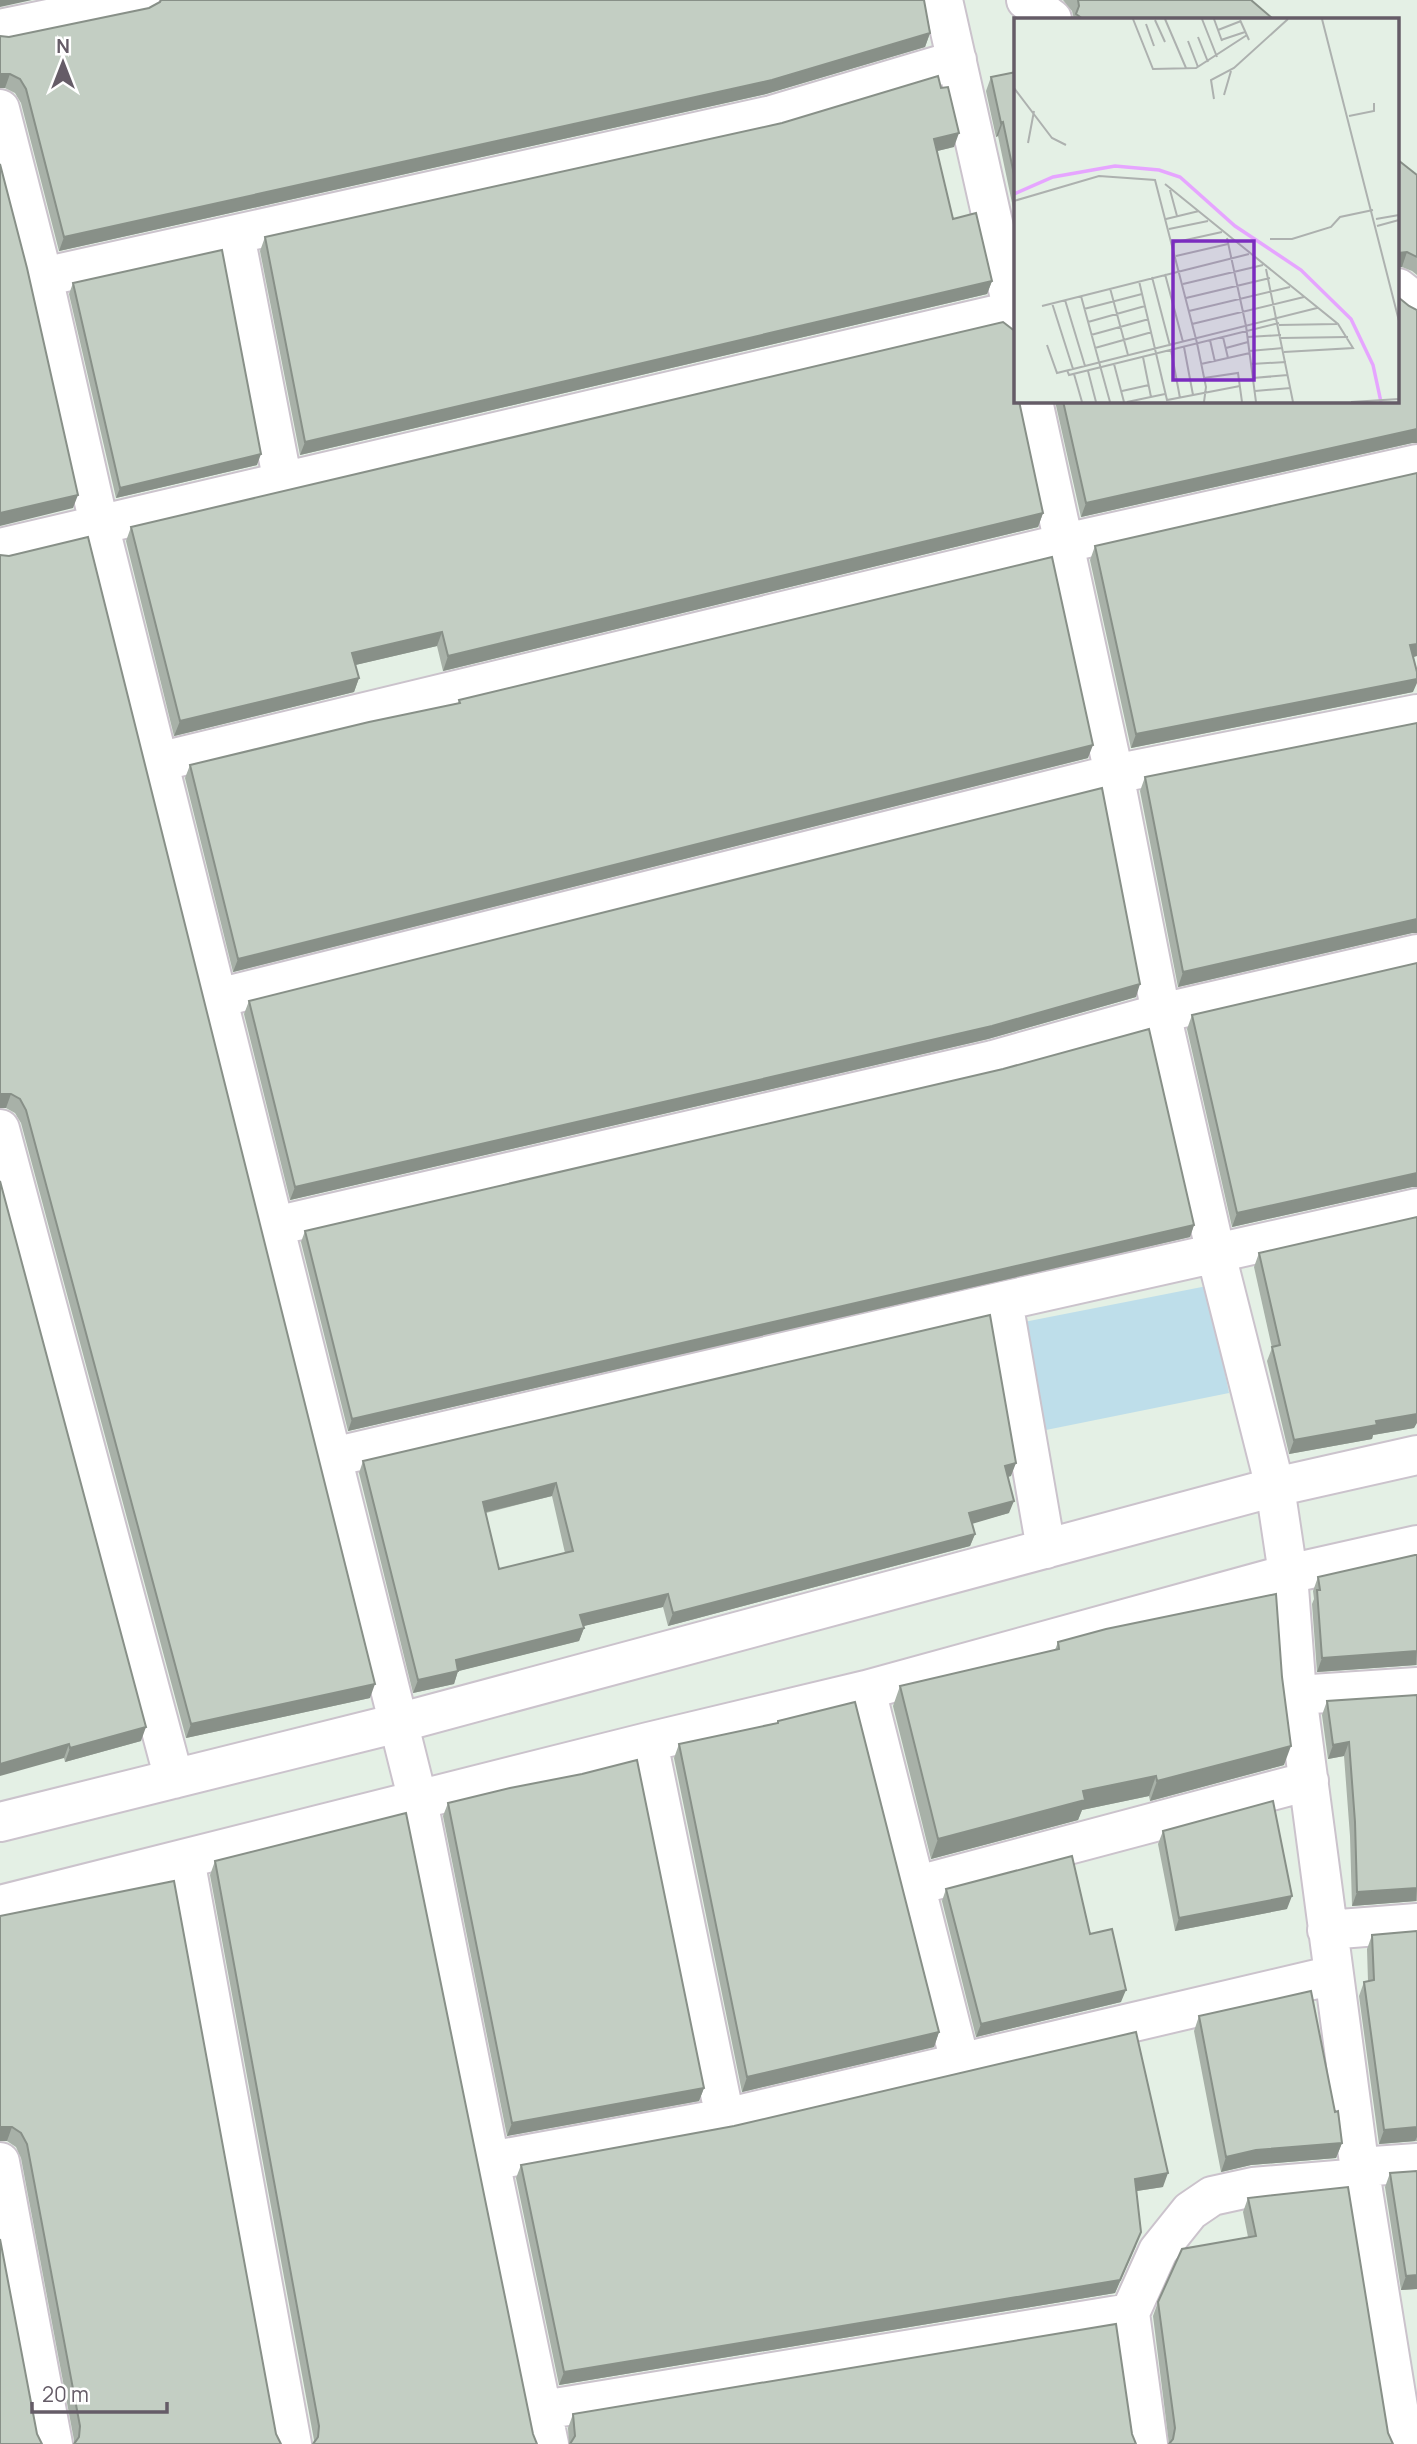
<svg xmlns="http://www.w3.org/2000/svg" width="1417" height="2444" viewBox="0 0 1417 2444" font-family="Manrope,sans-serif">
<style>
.grass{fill:#bedeea}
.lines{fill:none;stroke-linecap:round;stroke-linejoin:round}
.street-casing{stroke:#cbc3cc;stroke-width:42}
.street{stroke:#fff;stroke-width:38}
.wall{fill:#a8b1a8;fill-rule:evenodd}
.shaded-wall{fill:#889088}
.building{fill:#c3cec3;stroke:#889088;stroke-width:2;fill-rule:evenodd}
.inset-river{fill:none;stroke:#e6a5ff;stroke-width:3.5}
.inset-road{fill:none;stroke:#adb1af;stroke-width:2}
.view{fill:#7b2cbf;fill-opacity:0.15;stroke:#7b2cbf;stroke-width:3.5}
.inset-edge{fill:none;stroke:#655c67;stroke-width:3.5}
</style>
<rect width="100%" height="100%" fill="#e4f0e5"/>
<path class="grass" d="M1207 1286 1229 1393 1046 1430 1024 1322Z"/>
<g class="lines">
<g class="street-casing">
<path id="street" d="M943 0 1016 325
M1026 0 1052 19
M0 29 140 0
M0 109 43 277 99 524 418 1801 490 2161 549 2444
M235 235 283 483
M43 277 772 115 957 60
M1398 288 1417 303
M1033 401 1114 774 1161 1013 1216 1254 1275 1487 1288 1574 1297 1695 1361 2178 1404 2444
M0 548 1016 310
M158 762 1065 543 1417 464
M218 998 1114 774 1417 714
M0 1129 174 1779
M275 1226 993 1060 1161 1013 1417 954
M1003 1301 1046 1549
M333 1457 1003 1301 1417 1208
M866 1690 960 2062
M1297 1695 1417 1687
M648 1742 725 2118
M0 1822 398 1723 1275 1487 1417 1455
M185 1859 292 2444
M914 1886 1309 1781
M0 1905 648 1742 866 1690 1288 1574 1417 1545
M1327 1930 1417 1923
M490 2161 725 2118 1334 1975
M0 2162 53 2444
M1359 2167 1417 2163
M1130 2313 1158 2251 1190 2211 1212 2196 1253 2187 1361 2178
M543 2410 1130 2313 1148 2444"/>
</g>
<use href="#street" class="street"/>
</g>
<path class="wall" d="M1063 0H1251L1272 19H1074L1072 11Z
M930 33 925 47 766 94 59 251 21 103 15 93 5 88H0V36Z
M1016 72V222L998 136 996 137 986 91 991 77Z
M954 147 937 151 953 219 992 281 987 294 300 455 260 251 265 237Z
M1398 160 1417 175V275L1412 271 1402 267H1398Z
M73 283 257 465 116 498 69 294Z
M1409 306 1417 310V443H1412L1081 517 1055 401H1398Z
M1016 401 1043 513 1038 527 443 671 437 646 355 665 359 678 354 692 174 736 126 541 131 527Z
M1095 546 1413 657V692L1131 748 1090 560Z
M0 555 370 1698 186 1738 21 1123 15 1113 6 1108H0Z
M459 700 1088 758 233 972 185 778 190 765 458 704Z
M1145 777 1412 933 1178 987 1140 791Z
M1136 997 988 1039 290 1200 244 1014 249 1001Z
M1192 1015 1412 1187 1232 1227 1187 1029Z
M0 1181 141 1741 65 1762 64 1758Z
M1194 1225 1190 1237 348 1431 301 1242 305 1231Z
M1259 1253 1416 1423 1414 1428 1373 1435 1372 1439 1289 1454 1267 1361 1272 1348 1254 1267Z
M363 1461 1011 1476 1007 1477 1009 1513 972 1523 975 1534 970 1546 668 1626 663 1607 583 1626 584 1628 579 1641 458 1671 454 1684 413 1693 359 1473ZM552 1496 565 1553 499 1569 486 1513Z
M1417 1555V1665L1317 1672 1312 1604 1314 1599 1313 1591 1318 1577Z
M1058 1642 1284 1765 1150 1801 1149 1796 1082 1810 1078 1820 931 1859 893 1706 900 1686 1055 1650Z
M1417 1695V1901L1352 1906 1350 1836 1344 1756 1328 1759 1322 1715 1327 1701Z
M778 1721 939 2032 934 2047 742 2092 674 1758 679 1744 777 1723Z
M448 1803 704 2088 699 2101 507 2136 443 1816Z
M1163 1831 1287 1909 1175 1931 1158 1844Z
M215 1861 533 2434 313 2444 314 2440 210 1875Z
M946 1889 1090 1934 1121 2002 976 2037 942 1901Z
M0 1916 276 2434 74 2444V2440L21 2158 16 2147 7 2141H0Z
M1417 1931V2141L1379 2144 1359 1996 1364 1982 1368 1981 1367 1949 1372 1935Z
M1199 2016 1335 2112 1342 2143 1336 2158 1251 2165 1221 2172 1194 2031Z
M521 2165 1163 2187 1137 2191 1136 2246 1115 2293 559 2385 516 2178Z
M1417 2171V2289L1401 2290 1385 2187 1390 2173Z
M1248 2198 1388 2433 1392 2443 1169 2444 1153 2316 1158 2302 1248 2237 1243 2212Z
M573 2414 1132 2434 1136 2444H569L568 2428Z"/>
<path class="shaded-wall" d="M0 0H32L0 7Z
M930 33 925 47 766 94 59 251 64 237Z
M0 74H10L5 88H0Z
M1003 122 998 136 996 137 1001 123Z
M959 133 954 147 929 153 934 139Z
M1407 252 1402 267H1398V253Z
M992 281 987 294 300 455 305 442Z
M1417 429V443H1412L1081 517 1086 503Z
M261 454 257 465 116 498 120 488Z
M78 495 73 508 0 526V513Z
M1043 513 1038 527 443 671 448 656Z
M442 632 437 646 347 667 352 653Z
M1417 644V656L1405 660 1410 645Z
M359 678 354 692 174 736 180 721Z
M1417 679V683L1413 692 1131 748 1136 734Z
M1093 745 1088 758 233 972 238 959Z
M1417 919V933H1412L1178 987 1183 972Z
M1140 984 1136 997 988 1039 290 1200 295 1187Z
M0 1094H11L6 1108H0Z
M1417 1173V1187H1412L1232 1227 1237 1213Z
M1194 1225 1190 1237 348 1431 352 1419Z
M1417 1414V1423L1414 1428 1373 1435 1372 1439 1289 1454 1294 1440 1376 1421Z
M1016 1463 1011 1476 1000 1479 1005 1466Z
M556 1483 552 1496 478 1514 483 1502Z
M1014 1501 1009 1513 965 1526 969 1513Z
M975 1534 970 1546 668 1626 673 1613Z
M668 1594 663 1607 576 1628 580 1615Z
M584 1628 579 1641 451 1673 456 1660Z
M1417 1651 1416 1665 1317 1672 1322 1658Z
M458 1671 454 1684 413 1693 418 1680Z
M375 1684 370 1698 186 1738 191 1724Z
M146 1727 141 1741 65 1762 70 1748Z
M1349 1742 1344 1756 1328 1759 1333 1745Z
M69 1744 64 1758 0 1776V1764Z
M1291 1746 1284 1765 1150 1801 1157 1781Z
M1156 1776 1149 1796 1082 1810 1078 1820 931 1859 938 1839 1083 1791Z
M1417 1888 1416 1901 1352 1906 1357 1892Z
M1292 1896 1287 1909 1175 1931 1179 1918Z
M1126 1990 1121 2002 976 2037 981 2024Z
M939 2032 934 2047 742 2092 747 2077Z
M704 2088 699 2101 507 2136 512 2123Z
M2 2126 12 2127 7 2141H0V2127Z
M1417 2127V2137L1415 2141 1379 2144 1384 2130Z
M1342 2143 1336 2158 1251 2165 1221 2172 1226 2157 1256 2150Z
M1168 2173 1163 2187 1130 2192 1135 2179Z
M1141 2232 1115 2293 559 2385 564 2372Z
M1417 2275V2289L1401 2290 1406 2276Z"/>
<path class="building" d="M161 0H924L930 33 772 80 64 237 26 89 20 79 10 74H0V36L9 37 149 8 160 2Z
M1078 0H1251L1272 18 1271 19H1083L1076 14 1079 6Z
M1016 72V184L1003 122 1001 123 991 77Z
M938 76 941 88 948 87 959 133 934 139 953 219 976 213 992 281 305 442 265 237 782 123Z
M1398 160 1417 175V257L1407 252 1398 253Z
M0 164 27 268 78 495 0 513Z
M222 250 261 454 120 488 73 283Z
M1398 297 1409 306 1417 310V429L1086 503 1063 401H1398Z
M1003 322 1016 332V401H1019L1043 513 448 656 442 632 352 653 359 678 180 721 131 527Z
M1417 473V644L1410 645 1417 672V679L1136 734 1095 546Z
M88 537 375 1684 191 1724 26 1110 20 1099 11 1094H0V555L9 556Z
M1052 557 1093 745 238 959 190 765 369 722 460 703 459 700Z
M1417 723V919L1183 972 1145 777Z
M1102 788 1140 984 992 1026 295 1187 249 1001Z
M1417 963V1173L1237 1213 1192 1015Z
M1149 1029 1194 1225 352 1419 305 1231 1003 1069Z
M0 1181 146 1727 70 1748 69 1744 0 1764Z
M1417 1217V1414L1376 1421 1377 1425 1294 1440 1272 1347 1280 1345 1259 1253Z
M990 1315 1016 1463 1005 1466 1014 1501 969 1513 975 1534 673 1613 668 1594 580 1615 584 1628 456 1660 458 1671 418 1680 363 1461ZM556 1483 573 1551 499 1569 483 1502Z
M1415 1555H1417V1651L1322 1658 1317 1590H1320L1318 1577Z
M1276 1594 1282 1677 1291 1746 1157 1781 1156 1776 1083 1791 1085 1800 938 1839 900 1686 1059 1649 1058 1642 1106 1629Z
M1417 1695V1888L1357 1892 1355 1822 1349 1742 1333 1745 1327 1701Z
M855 1702 939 2032 747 2077 679 1744 778 1723V1721Z
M637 1760 704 2088 512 2123 448 1803 510 1788 582 1774Z
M1273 1801 1292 1896 1179 1918 1163 1831Z
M406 1813 533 2434 537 2444H313L318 2437 319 2426 215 1861Z
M1072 1856 1090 1934 1112 1929 1126 1990 981 2024 946 1889Z
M174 1881 276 2434 281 2444H74L79 2437 80 2426 27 2144 21 2133 12 2127H0V1916Z
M1417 1931V2127L1384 2130 1364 1982 1374 1980 1372 1935Z
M1311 1991 1335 2112 1338 2111 1342 2143 1256 2150 1226 2157 1199 2016Z
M1136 2032 1168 2173 1135 2179 1141 2232 1120 2280 564 2372 521 2165 734 2126Z
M1417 2171V2275L1406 2276 1390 2173Z
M1348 2187 1388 2433 1393 2444H1169L1173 2439 1175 2428 1158 2302 1182 2249 1256 2236 1248 2198Z
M0 2239 37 2434 42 2444H0Z
M1116 2324 1132 2434 1136 2444H570L575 2436 573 2414Z"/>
<g transform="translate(1014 18)">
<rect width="385" height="385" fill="#e4f0e5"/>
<path class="inset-river" d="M0 176 39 159 101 148 145 152 166 159 221 208 287 252 337 301 359 347 367 384"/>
<path class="inset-road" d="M119 1 139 51 182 50 233 17M151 1 172 50M188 1 203 39M200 1 208 23M308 1 385 303M141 2 151 24M226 2 235 22M132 6 140 28M204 12 227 3M184 19 194 44M207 22 231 14M174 23 184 49M0 70 38 120 52 127M210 77 217 53M200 81 197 62 220 50 274 1M335 98 360 93V85M14 125 20 93M151 166 324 306 339 330 270 334M156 172 163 198M0 183 85 158 141 162 183 325 192 369 190 384M152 201 185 193M362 201 385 197M363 208 385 202M155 211 194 203M213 220 232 308 242 384M256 221H278L317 209 326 199 359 192M158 225 208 214M162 238 214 226M252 251 279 384M151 256 169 324M138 259 156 328M125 263 153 382 226 368M169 266 249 247M96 270 114 337M67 278 96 384M172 280 256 260M51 282 71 348M38 285 59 351M28 288 235 236M70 291 128 276M175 293 276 269M74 304 131 288M178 306 290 279M265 307 323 306M77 317 135 301M209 319 214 340M234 319 267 317M267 320 334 319M196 322 201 344M33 327 43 355 303 290M170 329 179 377M81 330 138 314M212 330 234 324M157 332 166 380M235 333 269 330M129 339 137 379M100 346 110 384M187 346 236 335M237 346 272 344M53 352 55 357 265 305M74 353 82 384M60 356 68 384M190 360 224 355 228 384M239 360 274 357M108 373 135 367M241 373 277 370M113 384 151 376M337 384 385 381"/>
<path class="view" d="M159 223H240V362H159Z"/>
<rect width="385" height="385" class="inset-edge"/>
</g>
<g transform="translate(63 63)" stroke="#ffffff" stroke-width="5" paint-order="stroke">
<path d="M0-5L12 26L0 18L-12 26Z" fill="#655c67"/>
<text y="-10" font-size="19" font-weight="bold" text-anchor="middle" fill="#655c67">N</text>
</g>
<path d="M32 2402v10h135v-10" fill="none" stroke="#655c67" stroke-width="3.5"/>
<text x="42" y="2402" font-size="21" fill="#655c67" stroke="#ffffff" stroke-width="5" paint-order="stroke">20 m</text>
</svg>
